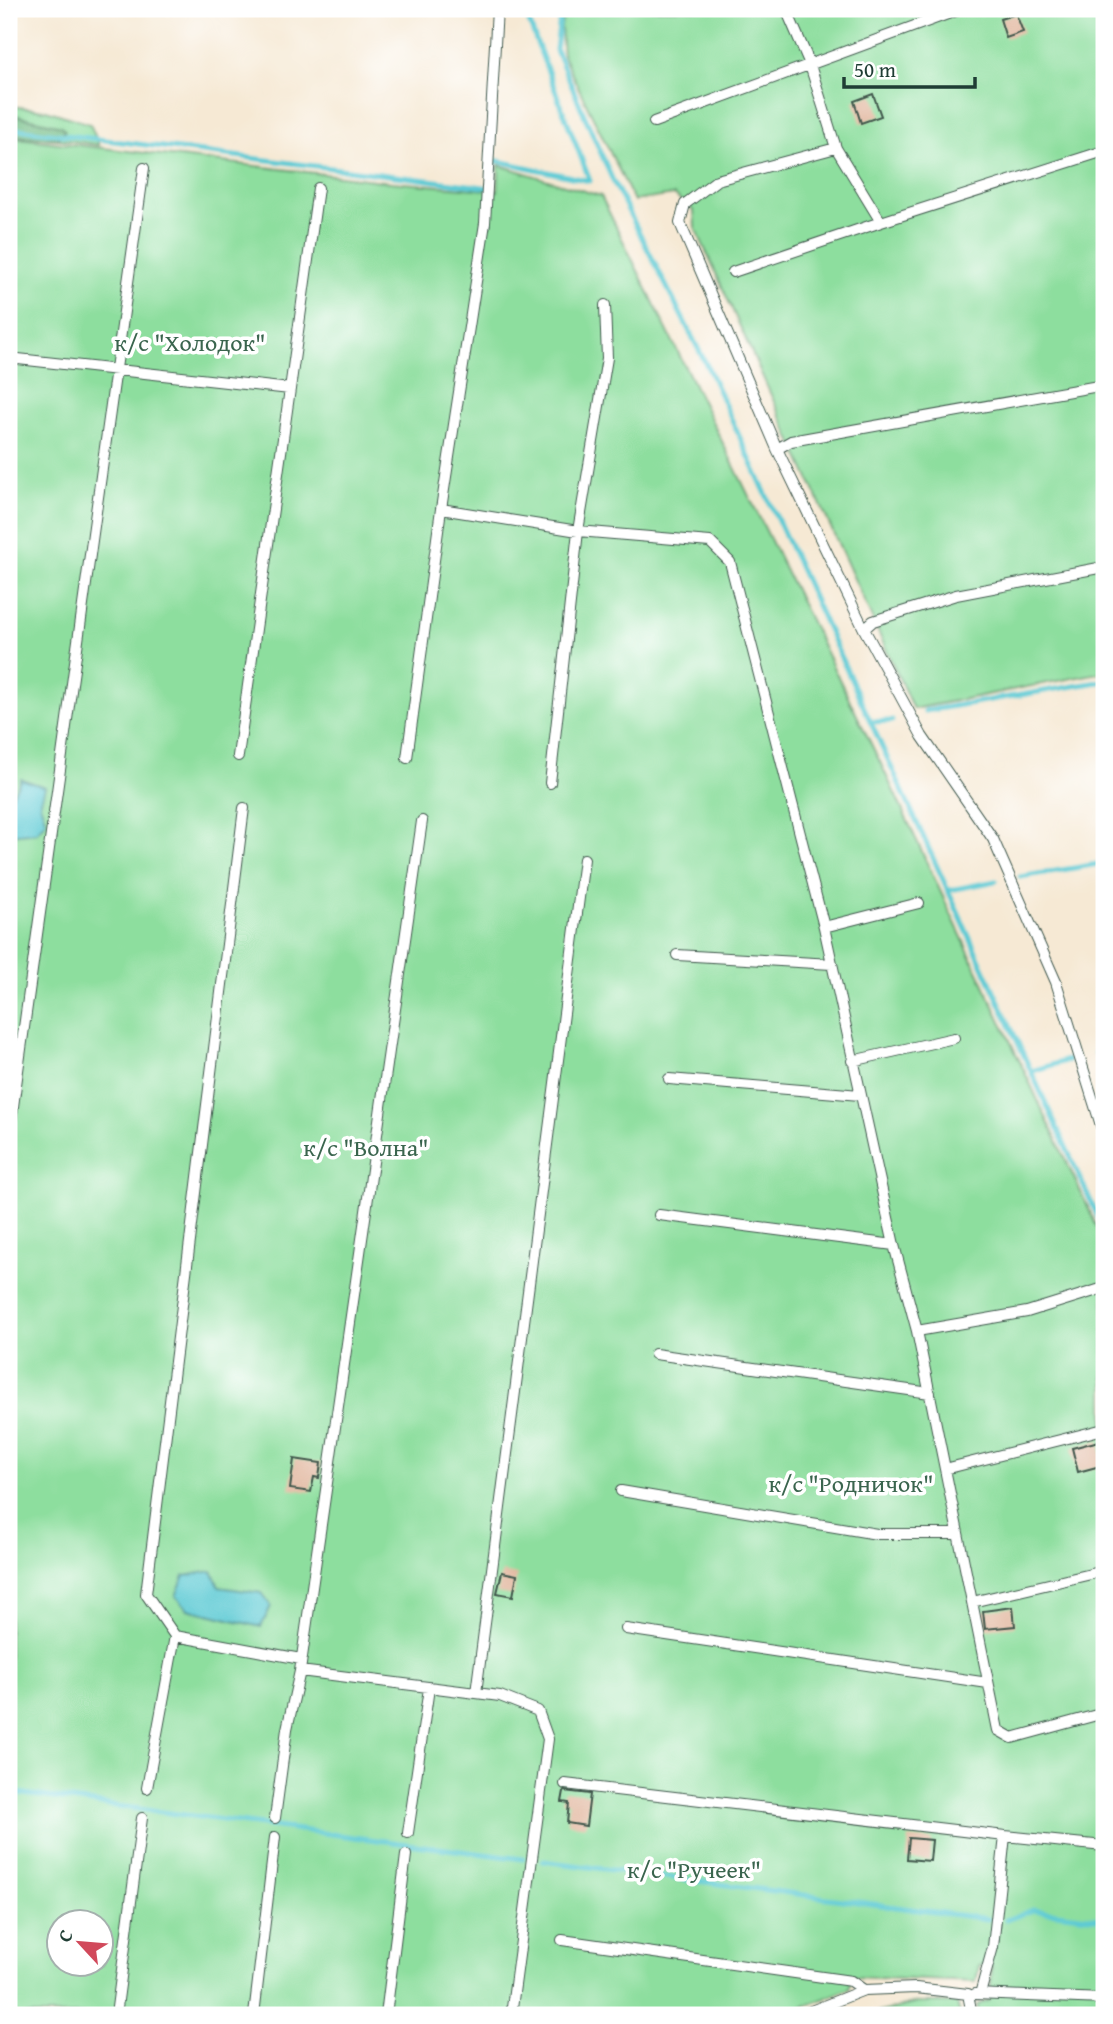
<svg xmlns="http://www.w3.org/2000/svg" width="1113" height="2024" viewBox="0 0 1113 2024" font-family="'Gentium Book Plus',serif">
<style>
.green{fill:#8dde9e;stroke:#568e69;stroke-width:2;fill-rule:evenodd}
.forest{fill:#72bd85;stroke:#487d5c;stroke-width:2}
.water{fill:#5dcad4;stroke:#3e8484;stroke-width:2}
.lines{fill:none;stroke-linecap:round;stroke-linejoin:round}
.stream{stroke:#5dcad4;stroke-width:5}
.building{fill:#e1b69d}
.lane-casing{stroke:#3f574c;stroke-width:12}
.lane{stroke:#fff;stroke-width:10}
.labels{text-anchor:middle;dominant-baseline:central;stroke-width:7;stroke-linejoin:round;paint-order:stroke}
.park-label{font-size:24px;fill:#3a654e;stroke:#fff}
</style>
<rect width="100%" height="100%" fill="#fff"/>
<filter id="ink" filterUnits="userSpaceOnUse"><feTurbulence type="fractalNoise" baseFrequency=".0143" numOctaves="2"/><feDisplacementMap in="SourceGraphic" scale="14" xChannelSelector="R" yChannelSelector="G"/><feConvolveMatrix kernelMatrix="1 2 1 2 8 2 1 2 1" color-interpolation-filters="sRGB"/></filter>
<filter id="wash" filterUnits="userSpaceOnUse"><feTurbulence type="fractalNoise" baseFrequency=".00686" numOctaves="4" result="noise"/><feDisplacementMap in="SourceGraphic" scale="28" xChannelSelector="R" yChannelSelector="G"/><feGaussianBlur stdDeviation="1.57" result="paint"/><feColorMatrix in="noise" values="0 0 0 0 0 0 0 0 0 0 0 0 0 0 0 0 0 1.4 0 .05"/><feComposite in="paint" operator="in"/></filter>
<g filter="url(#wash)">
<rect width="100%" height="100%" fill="#f6e9d4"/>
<path class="green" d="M566 9H1104V672L913 709 695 227 694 211 674 195 634 201 563 56 561 26Z
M9 106 46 110 90 124 99 145 58 139 65 131 61 126 9 114Z
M9 137 391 182 498 191 499 165 601 196 881 764 1104 1242V2015H979L977 2005 990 2000 992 1967 979 1966 976 1982 852 1977 849 1989 782 2015H9ZM60 1923H102V1965H60Z
M917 2003H957L960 2015H868Z"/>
<path class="forest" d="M9 114 61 126 65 131 58 139 9 136Z"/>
<path class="water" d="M21 779 45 787 40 804 46 821 37 832 9 835V800Z
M212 1571 219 1587 261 1593 271 1606 261 1627 188 1609 176 1596 184 1576Z"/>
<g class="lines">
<path class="stream" d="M561 9 556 50 613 181 708 368 1104 1230
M9 128 492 188 494 160 590 181 524 9
M925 711 1104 681
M870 722 892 721
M1020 877 1104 863
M950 890 996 881
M1096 1053 1104 1051
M1032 1071 1068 1060
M9 1792 523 1859
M543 1861 988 1919
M1006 1920 1033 1910 1104 1919"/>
</g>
<g id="blocks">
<path class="building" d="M1016 14 1023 32 1006 38 1000 19Z
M873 94 881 116 861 123 854 101Z
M1099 1441 1104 1465 1078 1472 1072 1448Z
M294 1459 321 1463 319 1478 314 1477 311 1492 290 1489Z
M502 1572 517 1575 513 1596 497 1593Z
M1013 1607 1015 1626 985 1629 983 1611Z
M564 1791 590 1794 586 1826 567 1823 569 1803 562 1802Z
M909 1838 932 1840 930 1861 907 1859Z"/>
</g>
</g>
<g filter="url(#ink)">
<use href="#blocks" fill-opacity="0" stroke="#3f574c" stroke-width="2"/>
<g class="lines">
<g class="lane-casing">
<path id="lane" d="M497 9 485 223 441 509 578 531 710 542 730 562 824 927 894 1245 917 1331 1027 1312 1104 1288
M786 9 809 62 836 148 717 180 685 204 680 223 777 449 864 629 922 736 993 839 1056 982 1104 1135
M654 122 961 9
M836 148 881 222 1104 151
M733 272 881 222
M9 358 290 389 238 756
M290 389 318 188
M777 449 791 441 1104 385
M864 629 873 621 956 595 1104 567
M407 758 441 509
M550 783 578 531 607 358 605 305
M244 808 146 1594 175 1636 301 1659
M824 927 919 903
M677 955 832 964
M852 1061 954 1038
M669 1079 860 1095
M9 1135 144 168
M659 1215 894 1245
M917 1331 998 1730 1012 1738 1104 1713
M655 1354 930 1393
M945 1469 1104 1429
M621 1491 877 1534H958
M972 1602 1104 1571
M626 1629 988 1683
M300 1671 422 821
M476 1693 584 859
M565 1784 1005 1836 993 1947 980 1994
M147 1788 175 1636
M275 1818 287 1729 300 1671 500 1696 538 1711 548 1739 511 2015
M408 1833 429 1688
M1005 1836 1104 1846
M562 1940 851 1981 864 1990
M975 1994 1104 1999
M116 2015 142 1818
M254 2015 275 1837
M386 2015 406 1855
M801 2015 864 1990 916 1988 968 1994 972 2015"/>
</g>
<use href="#lane" class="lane"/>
</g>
</g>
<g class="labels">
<g class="park-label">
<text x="190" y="342">к/с "Холодок"</text>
<text x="366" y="1147">к/с "Волна"</text>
<text x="851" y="1483">к/с "Родничок"</text>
<text x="694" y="1869">к/с "Ручеек"</text>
</g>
</g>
<rect width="1113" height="2024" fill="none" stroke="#fff" stroke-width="35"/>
<g transform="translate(80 1943) rotate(296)"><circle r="33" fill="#ffffff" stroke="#a5b1ae" stroke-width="2"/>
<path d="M0-5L12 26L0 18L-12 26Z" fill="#d1495b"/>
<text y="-10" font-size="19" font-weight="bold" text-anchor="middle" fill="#1f3d34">С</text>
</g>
<path d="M844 77v10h131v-10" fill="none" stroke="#1f3d34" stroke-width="3.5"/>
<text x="854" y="77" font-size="21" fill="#1f3d34" stroke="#ffffff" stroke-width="5" paint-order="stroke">50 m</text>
</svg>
